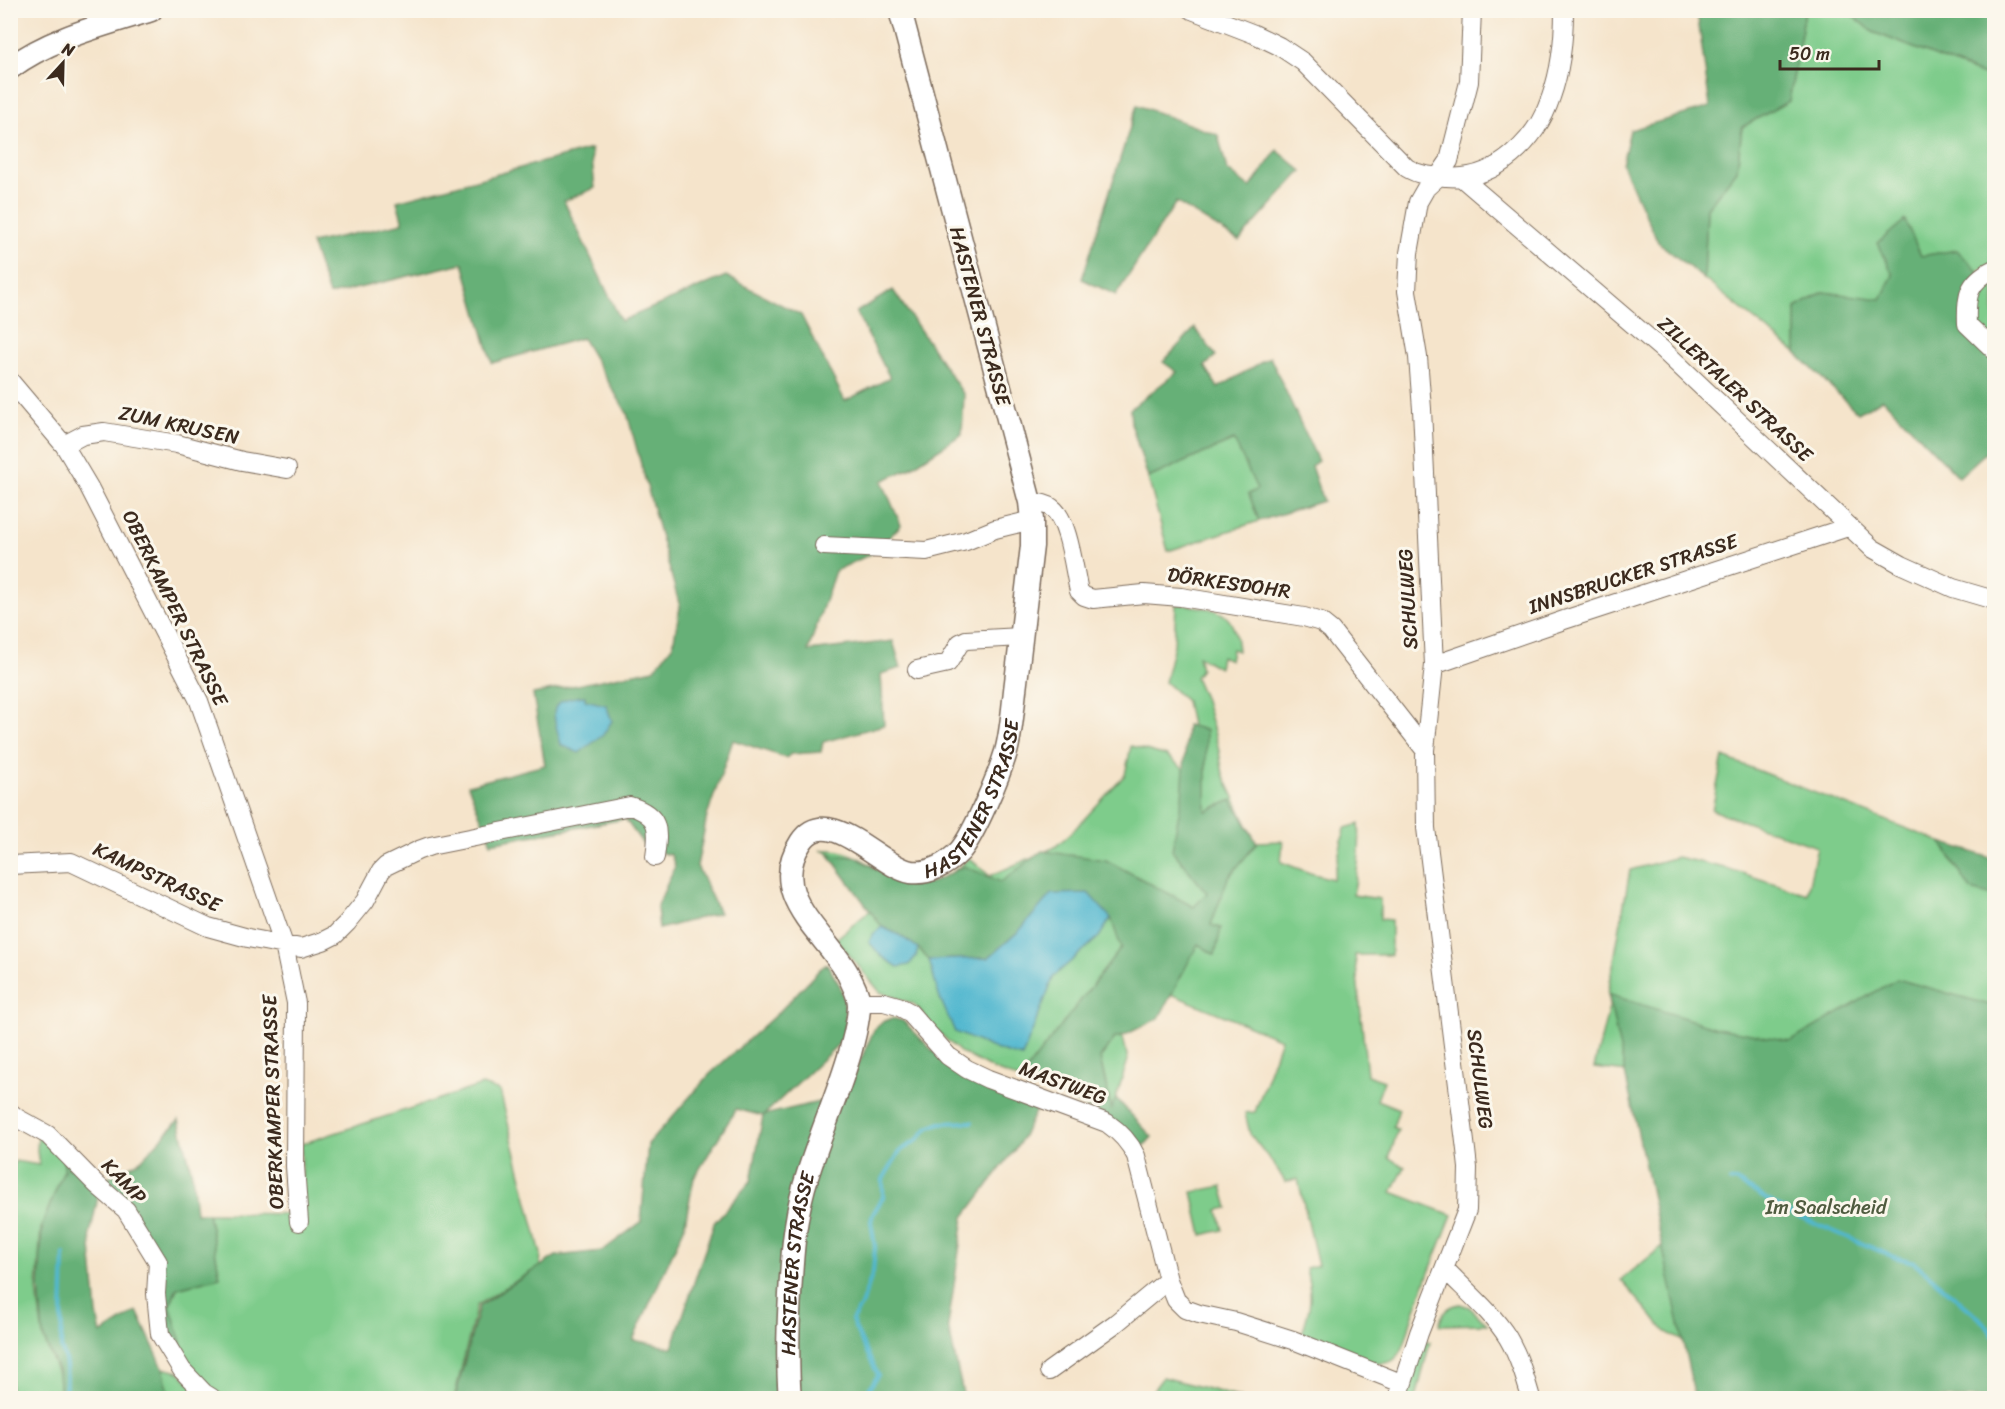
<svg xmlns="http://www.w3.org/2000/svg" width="2005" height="1409" viewBox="0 0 2005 1409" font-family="Sriracha,sans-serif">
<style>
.green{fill:#7ecc8b;stroke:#5c7b54;stroke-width:1.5}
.forest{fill:#66b077;stroke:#506d4a;stroke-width:1.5;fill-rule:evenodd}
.water{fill:#51b7cf;stroke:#467076;stroke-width:1.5}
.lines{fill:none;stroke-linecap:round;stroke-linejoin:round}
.stream{stroke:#51b7cf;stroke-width:4}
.minor-casing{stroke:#7c6b5b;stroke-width:20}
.major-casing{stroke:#7c6b5b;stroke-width:25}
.minor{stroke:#fff;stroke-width:18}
.major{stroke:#fff;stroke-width:22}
.labels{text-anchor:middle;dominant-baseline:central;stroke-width:6;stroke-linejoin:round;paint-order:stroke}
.street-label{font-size:20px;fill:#3b2a1e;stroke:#fbf7ec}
.park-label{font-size:20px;fill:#4f5b3f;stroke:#fbf7ec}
</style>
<rect width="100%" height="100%" fill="#fbf7ec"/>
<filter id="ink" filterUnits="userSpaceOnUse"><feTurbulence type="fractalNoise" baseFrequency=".0167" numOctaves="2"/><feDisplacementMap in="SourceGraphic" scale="12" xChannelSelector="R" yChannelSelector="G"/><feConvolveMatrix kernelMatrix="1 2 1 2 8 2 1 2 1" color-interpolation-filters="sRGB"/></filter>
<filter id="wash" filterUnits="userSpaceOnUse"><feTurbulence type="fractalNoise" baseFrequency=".008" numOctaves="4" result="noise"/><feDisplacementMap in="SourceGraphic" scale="24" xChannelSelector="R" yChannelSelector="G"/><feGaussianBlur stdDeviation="1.35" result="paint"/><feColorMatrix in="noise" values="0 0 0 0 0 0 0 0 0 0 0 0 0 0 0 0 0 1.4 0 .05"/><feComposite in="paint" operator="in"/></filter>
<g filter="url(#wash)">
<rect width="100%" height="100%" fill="#f5e4cb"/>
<path class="green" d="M1805 11H1846L1873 32 1994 79V265L1974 272 1957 250 1921 256 1905 221 1893 275 1881 300 1823 292 1796 308V353L1704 279 1707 208 1737 170 1742 127 1789 101Z
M1994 270V350L1967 324 1973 285Z
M1234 440 1258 490 1249 494 1259 521 1168 551 1148 478Z
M1176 604C1214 609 1235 606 1238 651L1232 649 1230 660 1221 656 1219 668 1198 656 1201 669 1195 677 1205 700 1218 746 1223 774 1255 842 1283 841 1281 862 1310 873 1333 879 1345 828 1359 824C1361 848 1358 871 1353 895L1380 899V919L1391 920V955H1355L1367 1075 1384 1081 1377 1100 1399 1109 1393 1127 1398 1130 1389 1158 1405 1167 1392 1192 1452 1215C1439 1248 1425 1281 1413 1315 1408 1327 1406 1349 1396 1358 1389 1365 1379 1364 1370 1362L1302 1334C1311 1303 1313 1300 1306 1268L1318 1265 1298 1179 1285 1182 1278 1170 1250 1134 1245 1113 1255 1112 1281 1039 1154 987 1054 1056 1043 1088 994 1070 960 1052 936 1030 914 1004 880 992 836 939 886 897C866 881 845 855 820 850 884 844 896 928 969 858L990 876 1055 847 1072 832 1125 775 1131 746 1167 756 1189 773 1194 740 1186 701 1165 682 1174 645Z
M1723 757 1941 842 1957 869 1994 885V1398L1708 1354 1666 1332 1621 1280 1681 1231 1696 1080 1594 1068 1612 995 1608 994 1630 870 1677 857 1729 869 1807 894 1817 847 1712 810Z
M1123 1037 1128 1060 1112 1110 1100 1058 1115 1038Z
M482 1085 500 1091 541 1254 540 1266 477 1305 454 1398H222L211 1393 191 1377 170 1305 177 1288 220 1277 208 1213 303 1214 301 1144Z
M38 1134 63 1154 64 1170 41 1227 37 1289 43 1337 58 1374 60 1398H11V1180L15 1161 39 1165 37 1151Z
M1222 1186 1228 1208 1218 1210 1223 1230 1202 1235 1192 1192Z
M1460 1304 1469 1307 1487 1324 1439 1325C1442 1313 1447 1306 1460 1304Z
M1422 1340 1430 1342 1416 1398H1405Z
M163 1368 179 1372 206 1398H170Z
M1163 1377 1242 1398H1147Z"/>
<path class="forest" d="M1697 11H1805L1789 101 1742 127 1737 170 1707 208 1704 279 1658 242 1622 164 1630 130 1710 107Z
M1846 11H1994V79L1873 32Z
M1137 105 1218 135 1227 170 1250 188 1277 150 1302 171 1239 241 1176 202 1116 295 1082 279Z
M591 149 595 188 564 201 621 321 726 276 801 315 845 401 890 378 856 312 893 290 964 395 962 434 910 468 882 481 901 525 875 552 835 571 808 651 893 641 901 668 881 674 884 725 823 742 821 752 791 754 786 758 733 740 707 816 697 866 719 913 659 929 657 907 675 866 671 855 647 849 625 819 491 843 468 785 545 765 533 694 654 669 673 645 680 607 627 413 582 338 492 363 463 263 329 295 311 243 403 223 397 201Z
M1905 220 1921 256 1957 250 1981 275 1967 324 1994 351V445L1959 477 1883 399 1858 413 1796 353V308L1823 292 1881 299 1893 275 1878 243Z
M1195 328 1216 356 1205 366 1218 388 1270 357 1318 461 1311 466 1323 501 1259 521 1249 494 1257 489 1234 440 1148 478 1131 423 1130 409 1177 372 1163 362Z
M1187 725 1206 730V811L1232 800 1257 843 1228 878 1211 925 1221 928 1215 955 1198 944 1159 1018 1125 1035 1115 1038 1100 1058 1111 1109 1116 1098 1152 1137 1142 1148 1106 1117 1022 1076 1121 948 1111 918 1019 931 988 958 929 960 918 948 899 935 882 927 829 855 856 857 899 883 911 886 933 882 964 866 1001 882 1042 851 1106 860 1194 907 1207 893 1172 850 1182 797Z
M1941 842 1994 859V896L1971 890Z
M827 964 840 986 844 1001 846 1020 844 1039 764 1115 844 1096 875 1028 882 1022 892 1018 903 1021 947 1065 1038 1106 1019 1144 964 1217 948 1326 964 1398H455L479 1306 556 1256 602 1251 641 1222 648 1144 710 1074 780 1011 820 969ZM736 1109 763 1116 751 1181 714 1223 672 1348 633 1340 684 1228 694 1178Z
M1897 979 1994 1006V1398H1695L1608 994 1717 1028 1791 1041Z
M179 1120 192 1174 196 1213H208L220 1277 177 1288 170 1305 191 1377 170 1345 162 1263 100 1182 141 1160Z
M63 1154 99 1193 90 1234 97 1314 101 1334 137 1311 163 1368 170 1398H60L58 1371 43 1336 39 1287 42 1225 64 1170Z"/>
<path class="water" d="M585 696V700L606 705 612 721 603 735 579 753 561 745C553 713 544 699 585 696Z
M1088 893 1111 918 1099 937 1054 976 1022 1057 1000 1051 955 1032 939 996 929 960 988 958 1019 931 1051 894Z
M882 927 899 935 918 948 916 957 909 965 898 967 881 956 869 942 873 934Z"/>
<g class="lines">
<path class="stream" d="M1730 1181H1736L1788 1212 1894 1257 1914 1262 1984 1322 1994 1337
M63 1398C68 1383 68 1362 61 1348L64 1254
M867 1398 869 1389 878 1375C869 1356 859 1339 852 1320L861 1306 873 1272 875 1247 871 1221 873 1214 883 1197V1179L900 1151 916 1141 928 1128 940 1123 972 1122"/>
</g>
</g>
<g filter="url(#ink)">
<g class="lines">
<g class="minor-casing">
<path id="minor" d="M1192 10 1254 34 1279 46 1303 62 1407 168C1420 176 1432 176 1447 177 1495 182 1537 140 1551 97 1561 69 1564 40 1564 10
M1463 179 1664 351 1872 548 1902 565 1953 588 1994 600
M1994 269C1967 282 1966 297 1967 324L1994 350
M10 381 64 445 89 487 199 701 284 945 296 1003 295 1166 299 1222
M64 445 83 435 104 432 177 444 242 461 287 469
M1030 502C1037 503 1046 503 1052 508 1069 520 1074 571 1079 591L1084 596 1093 599 1144 594 1181 597 1304 617 1321 622 1331 630 1425 750
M824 546 926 551 966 541 995 529 1032 520
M1434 665 1564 620 1848 527
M917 670 948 663 960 643 966 640 1021 637
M10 865 71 862 208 927 248 938 301 948 323 941 335 935 347 923 365 901 381 871 386 866 419 850 430 846 630 806C660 815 659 829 655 857
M859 1002H884L898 1006 909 1012 948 1056 967 1069 988 1079 1107 1123C1120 1132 1129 1141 1136 1156L1168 1280 1176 1300 1185 1309 1199 1314 1236 1322 1293 1340 1401 1383
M10 1112 17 1118 48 1135 97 1185 126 1210 158 1262 156 1294 160 1334 182 1370 204 1393 212 1398
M1445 1269C1466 1291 1492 1312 1508 1338 1519 1357 1525 1377 1531 1398
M1049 1371 1116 1323 1168 1280
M1398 1398 1419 1333 1467 1210 1468 1168 1466 1150 1426 828 1425 750 1434 665 1422 409 1418 357 1407 291 1409 253 1418 202 1426 188 1438 177 1449 161 1469 82 1472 10"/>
</g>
<g class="major-casing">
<g id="major">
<path d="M10 68C50 38 104 25 151 10"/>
<path id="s1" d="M790 1398C787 1364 788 1329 790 1295 792 1258 794 1223 804 1187 817 1141 837 1098 850 1053 854 1037 859 1021 859 1005 859 994 852 983 848 974 824 931 766 895 801 842 828 801 881 868 911 872 919 873 930 871 938 867 945 864 955 856 960 851 975 833 999 775 1006 752 1012 730 1013 705 1016 682 1021 637 1027 592 1032 546V520L1030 502 900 10"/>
</g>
</g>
<use href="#minor" class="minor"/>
<use href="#major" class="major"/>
</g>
</g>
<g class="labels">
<g class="street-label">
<text transform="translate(980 316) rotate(75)">HASTENER STRASSE</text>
<text transform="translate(1735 389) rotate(43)">ZILLERTALER STRASSE</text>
<text transform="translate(179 425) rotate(12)">ZUM KRUSEN</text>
<text transform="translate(1633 574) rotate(-18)">INNSBRUCKER STRASSE</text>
<text transform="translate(1229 583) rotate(8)">DÖRKESDOHR</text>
<text transform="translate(1408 599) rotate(-93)">SCHULWEG</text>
<text transform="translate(175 608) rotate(64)">OBERKAMPER STRASSE</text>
<text stroke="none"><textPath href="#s1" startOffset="819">HASTENER STRASSE</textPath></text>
<text transform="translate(157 877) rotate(25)">KAMPSTRASSE</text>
<text transform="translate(1480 1079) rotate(83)">SCHULWEG</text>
<text transform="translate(1063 1083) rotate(20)">MASTWEG</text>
<text transform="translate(273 1102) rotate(-92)">OBERKAMPER STRASSE</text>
<text transform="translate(124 1181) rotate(46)">KAMP</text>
<text stroke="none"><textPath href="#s1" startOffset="135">HASTENER STRASSE</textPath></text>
</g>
<g class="park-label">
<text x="1826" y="1207">Im Saalscheid</text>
</g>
</g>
<rect width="2005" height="1409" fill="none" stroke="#fbf7ec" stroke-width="36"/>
<g transform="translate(63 63) rotate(22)" stroke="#fbf7ec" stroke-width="4.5" paint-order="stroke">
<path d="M0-4.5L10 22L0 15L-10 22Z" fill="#3b2a1e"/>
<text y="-9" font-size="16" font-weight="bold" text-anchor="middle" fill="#3b2a1e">N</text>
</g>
<path d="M1780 60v9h99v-9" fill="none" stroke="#3b2a1e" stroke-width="3"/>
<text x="1789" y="60" font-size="18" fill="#3b2a1e" stroke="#fbf7ec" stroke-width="4.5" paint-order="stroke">50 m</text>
</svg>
